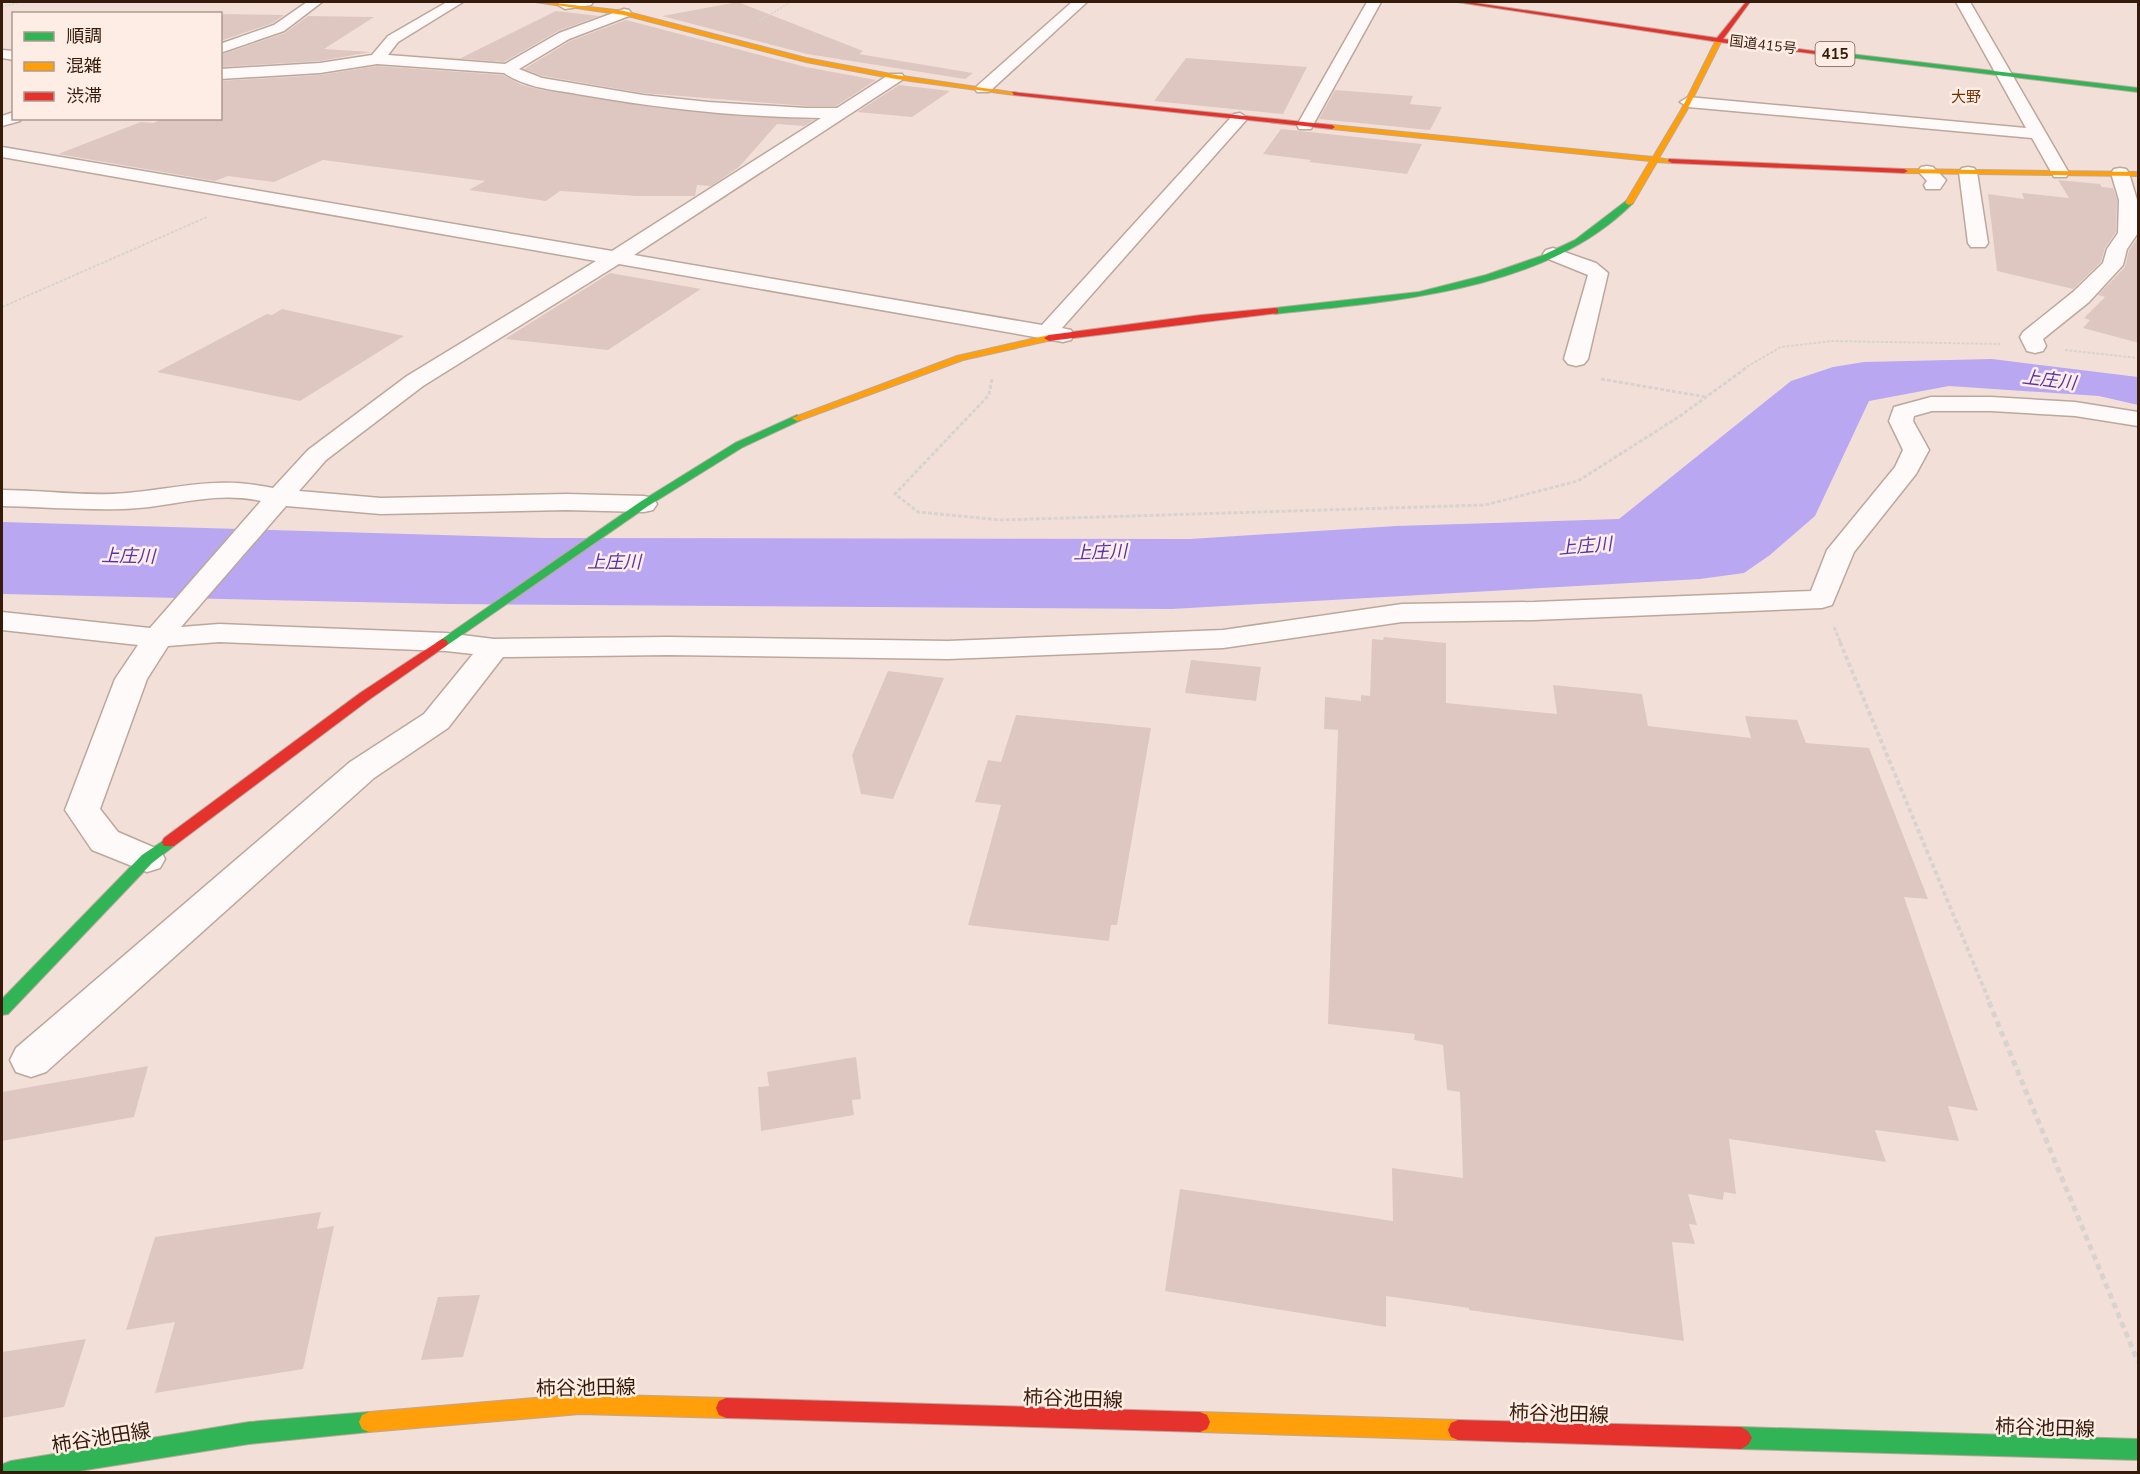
<svg xmlns="http://www.w3.org/2000/svg" width="2140" height="1474" viewBox="0 0 2140 1474" font-family="'Nunito Sans','Noto Sans JP',sans-serif">
<style>
.water{fill:#b9a7f2}
.building{fill:#dfc7c1}
.lines{fill:none;stroke-linecap:round;stroke-linejoin:round}
.street-casing{stroke:#bca79c;stroke-width:3}
.fast-casing{stroke:#bca79c;stroke-width:2}
.slow-casing{stroke:#bca79c;stroke-width:2}
.jam-casing{stroke:#bca79c;stroke-width:2}
.path-far4{stroke:#d9d3d0;stroke-width:1.5;stroke-dasharray:2 1.5;stroke-linecap:butt}
.path-far3{stroke:#d9d3d0;stroke-width:2;stroke-dasharray:3 1.5;stroke-linecap:butt}
.path-far2{stroke:#d9d3d0;stroke-width:3;stroke-dasharray:4 2;stroke-linecap:butt}
.path-far1{stroke:#d9d3d0;stroke-width:4;stroke-dasharray:4.5 3;stroke-linecap:butt}
.path{stroke:#d9d3d0;stroke-width:5;stroke-dasharray:6 4.5;stroke-linecap:butt}
.street{fill:#fdfaf9;fill-rule:evenodd}
.fast{fill:#30b455;fill-rule:evenodd}
.slow{fill:#ff9f0a;fill-rule:evenodd}
.jam{fill:#e5322d;fill-rule:evenodd}
.labels{text-anchor:middle;dominant-baseline:central;stroke-width:5;stroke-linejoin:round;paint-order:stroke}
.far-street-label{font-size:14px;fill:#361b0b;stroke:#fdede5}
.shield{fill:#fdede5;stroke:#725a4c;stroke-width:1.5}
.shield-label{font-size:15px;font-weight:bold;fill:#361b0b}
.far-neighbourhood-label{font-size:15px;fill:#723308;stroke:#fdede5}
.water-label{font-size:18px;font-style:italic;fill:#5432b0;stroke:#fdede5}
.near-street-label{font-size:20px;fill:#361b0b;stroke:#fdede5}
</style>
<rect width="100%" height="100%" fill="#f2e0d8"/>
<path class="water" d="M1992 359 2138 377V405L2099 396 1949 386 1869 401 1815 516 1770 555 1744 573 1700 579 1172 609 449 604 2 594V522L544 538 1190 539 1396 526 1619 519 1791 381 1833 367 1864 362Z"/>
<path class="building" d="M738 2 863 51 859 54 973 73 965 79 807 54 662 16Z
M556 11 599 16 558 31 504 62 438 57 461 58Z
M220 14 284 15 273 23 220 41Z
M308 16 374 17 324 49 371 52 320 61 220 67V55L285 33Z
M626 20 806 67 876 80 836 106H806L643 93 543 76 524 69 570 41Z
M1186 58 1307 67 1283 114 1154 101Z
M377 66 503 75 522 85 542 90 672 110 814 120 804 126 777 124 739 167 711 186 697 185 695 196H637L560 191 546 201 469 190 485 181 323 160 274 182 228 176 215 181 58 154 141 122 154 123 163 118H220V81L320 75Z
M899 85 950 91 912 117 857 112Z
M1335 90 1413 96 1410 104 1442 107 1430 130 1319 119Z
M1281 129 1422 144 1407 174 1309 162 1311 160 1263 154Z
M2058 180 2100 184 2102 187 2113 188 2117 200 2116 232 2105 248 2101 262 2073 289 1997 271 1988 194 2024 199 2022 193 2069 198Z
M2139 236V343L2083 328 2090 320 2084 318 2105 297 2098 295 2125 267 2129 250Z
M610 273 701 289 608 350 505 339Z
M282 309 404 336 300 401 157 372 267 314 272 315Z
M1384 637 1446 643V703L1557 714 1553 685 1642 694 1648 726 1751 738 1745 716 1797 720 1806 743 1869 748 1928 899 1904 897 1978 1111 1948 1106 1959 1141 1875 1130 1886 1162 1729 1139 1736 1194 1724 1192 1723 1200 1688 1194 1697 1225 1689 1224 1695 1244 1672 1242 1684 1341 1469 1310V1308L1386 1296V1327L1165 1291 1180 1189 1393 1221 1392 1168 1463 1178 1460 1092 1447 1090 1443 1045 1414 1040 1415 1034 1328 1024 1338 730 1324 729 1325 697 1361 701V695L1370 696 1372 639 1383 640Z
M1191 660 1261 667 1256 701 1185 693Z
M888 671 944 678 893 799 861 794 852 755Z
M1016 715 1151 728 1117 925H1111L1109 941 968 925 1001 805 975 802 988 760 1001 762Z
M856 1057 861 1099 852 1100 854 1115 761 1131 758 1087 769 1086 767 1072Z
M148 1066 134 1117 2 1141V1092Z
M321 1212 317 1229 334 1226 303 1369 155 1393 175 1322 126 1330 155 1237Z
M480 1295 463 1357 421 1360 438 1297Z
M86 1339 64 1407 2 1418V1352Z"/>
<g class="lines">
<g class="street-casing">
<path id="street" d="M307 2H322L284 31 220 53V44L274 25Z
M447 2H463L398 42 388 55 505 64 559 33 624 9 629 10 631 13 629 16 569 39 519 69 542 78 643 95 708 102 806 108H837L890 74H902L904 77 902 80 634 255 1042 325 1234 114 1240 113 1248 118 1062 328 1071 330 1074 335 1071 340 1063 342 619 264 423 386 326 460 299 491 381 498 566 494 644 496 653 498 657 504 653 510 644 512 566 510 381 514 286 506 181 627 219 624 446 633 494 639 668 637 948 641 1223 630 1402 604 1534 602 1811 591 1827 550 1895 467 1903 450 1889 421 1894 407 1931 397H1991L2075 402 2138 412V426L2075 416 1991 411H1932L1914 416 1913 421 1929 450 1916 474 1854 552 1832 605 1822 608 1534 620 1402 622 1223 648 948 659 668 655 503 657 448 728 374 778 46 1072 31 1077 16 1072 10 1060 16 1048 350 762 424 714 473 654 446 651 219 642 168 646 147 679 100 809 118 832 160 850 165 859 160 868 147 872 92 850 65 810 115 679 138 645 2 630V612L150 628 261 501C213 490 170 508 123 509 83 510 42 507 2 506V490C43 490 86 497 127 493 181 488 218 476 273 488L308 450 407 376 596 261 2 157V147L612 251 821 118C741 117 662 109 583 95 556 90 528 89 504 73L377 64 320 73 220 79V69L320 63 372 55 388 36Z
M560 2H593L591 5 565 9 558 5Z
M1072 2H1087L989 92H977L975 89 977 86Z
M1367 2H1381L1313 125 1311 129H1299L1297 125Z
M1956 2H1970L2069 173 2066 177H2054L2032 138 1688 107 1680 102 1688 97 2026 128Z
M2 50 14 51V60L2 58Z
M14 112V118H21L20 121 2 126V116Z
M1927 166 1933 167 1946 180 1940 189H1926L1924 185 1927 181 1918 171 1921 167Z
M1968 167 1974 168 1977 172 1988 243 1985 247H1971L1968 243 1959 172 1962 168Z
M2120 168 2126 169 2129 173 2137 200 2138 233 2127 249 2123 265 2089 302 2043 339 2046 346 2043 351 2035 353 2027 351 2020 337 2023 332 2073 292 2103 263 2107 249 2118 233 2119 200 2111 173 2114 169Z
M1553 248 1596 263 1608 273 1588 359 1584 364 1576 366 1568 364 1564 359 1588 275 1546 258 1543 254 1546 250Z"/>
</g>
<g class="fast-casing">
<path id="fast" d="M1833 52 2138 88V92L1831 55Z
M1626 201 1633 203C1545 292 1392 301 1275 314L1271 311 1275 308 1419 292 1486 275 1541 256 1575 240Z
M797 415 802 418 801 420 743 447 648 506 446 646 442 647 436 643 640 502 735 443Z
M169 837 174 838 176 842 174 846 152 863 8 1014 2 1015V999L142 855Z
M369 1412 376 1415 379 1422 376 1429 369 1432 249 1444 73 1472H2L3 1464 11 1461 249 1422Z
M1741 1427 2138 1439V1460L1741 1449 1734 1445 1730 1438 1734 1431Z"/>
</g>
<g class="slow-casing">
<path id="slow" d="M535 2H547L624 11 806 58 896 75 1017 93 1014 95 896 79 806 62 624 15Z
M1719 38 1722 40 1687 110 1659 158 1676 161 1672 163 1657 162 1633 203 1629 205 1625 203 1650 161 1332 129 1329 127 1332 125 1653 157 1681 110 1716 40Z
M1901 169 2138 172V176L1904 173H1901Z
M1049 335 1054 338 1052 340 963 360 801 420 797 421 792 418 957 356Z
M580 1394 726 1398 733 1401 736 1408 733 1415 726 1418 580 1414 369 1432 362 1429 359 1422 362 1415 369 1412Z
M1200 1412 1458 1420 1465 1423 1468 1430 1465 1437 1458 1440 1200 1432 1193 1429 1190 1422 1193 1415Z"/>
</g>
<g class="jam-casing">
<path id="jam" d="M1457 2H1468L1717 38 1746 2H1750L1723 39 1836 54 1833 56 1719 42Z
M1012 92 1332 125 1335 127 1332 129 1014 95Z
M1669 159 1904 169 1908 171 1904 173 1672 163 1668 161Z
M1275 308 1278 309V313L1049 341 1044 338 1049 335 1201 315Z
M442 639 446 640 448 643 446 646 370 699 174 846H164L162 842 164 838 360 693Z
M726 1398 1200 1412 1207 1415 1210 1422 1207 1429 1200 1432 726 1418 719 1415 716 1408 719 1401Z
M1458 1420 1741 1427 1748 1431 1752 1438 1748 1445 1741 1449 1458 1440 1451 1437 1448 1430 1451 1423Z"/>
</g>
<path class="path-far4" d="M2 7 21 2
M759 21 791 2"/>
<path class="path-far3" d="M2 307 207 217
M2065 350 2138 358
M1743 369 1781 347 1832 341 2000 344"/>
<path class="path-far2" d="M992 379 989 395 895 494 918 512 1001 520 1485 505 1578 481 1680 416 1746 368
M1601 379 1706 397
M1834 627 1841 644"/>
<path class="path-far1" d="M1840 642 1990 1003"/>
<path class="path" d="M1989 1002 2138 1362"/>
<use href="#street" class="street"/>
<use href="#fast" class="fast"/>
<use href="#slow" class="slow"/>
<use href="#jam" class="jam"/>
</g>
<g class="labels">
<g class="far-street-label">
<text transform="translate(1763 45) rotate(7)">国道415号</text>
</g>
<rect class="shield" x="1815.5" y="42" width="39" height="24" rx="4.5"/>
<g class="shield-label">
<text x="1835" y="54">415</text>
</g>
<g class="far-neighbourhood-label">
<text x="1966" y="97">大野</text>
</g>
<g class="water-label">
<text transform="translate(2049 380) rotate(7)">上庄川</text>
<text transform="translate(1585 546) rotate(-5)">上庄川</text>
<text transform="translate(1100 552) rotate(-2)">上庄川</text>
<text transform="translate(128 556) rotate(1)">上庄川</text>
<text x="614" y="562">上庄川</text>
</g>
<g class="near-street-label">
<text transform="translate(586 1388) rotate(-1)">柿谷池田線</text>
<text transform="translate(1073 1399) rotate(2)">柿谷池田線</text>
<text transform="translate(1559 1414) rotate(2)">柿谷池田線</text>
<text transform="translate(2045 1428) rotate(2)">柿谷池田線</text>
<text transform="translate(101 1438) rotate(-9)">柿谷池田線</text>
</g>
</g>
<rect width="2140" height="1474" fill="none" stroke="#361b0b" stroke-width="6"/>
<rect x="12" y="12" width="210" height="108" fill="#fdede5" stroke="#ad998e" stroke-width="1.5"/>
<rect x="24" y="32" width="30" height="9" fill="#30b455" stroke="#ad998e" stroke-width="1.5"/>
<text x="66" y="42" font-size="18" fill="#361b0b">順調</text>
<rect x="24" y="62" width="30" height="9" fill="#ff9f0a" stroke="#ad998e" stroke-width="1.5"/>
<text x="66" y="72" font-size="18" fill="#361b0b">混雑</text>
<rect x="24" y="92" width="30" height="9" fill="#e5322d" stroke="#ad998e" stroke-width="1.5"/>
<text x="66" y="102" font-size="18" fill="#361b0b">渋滞</text>
</svg>
